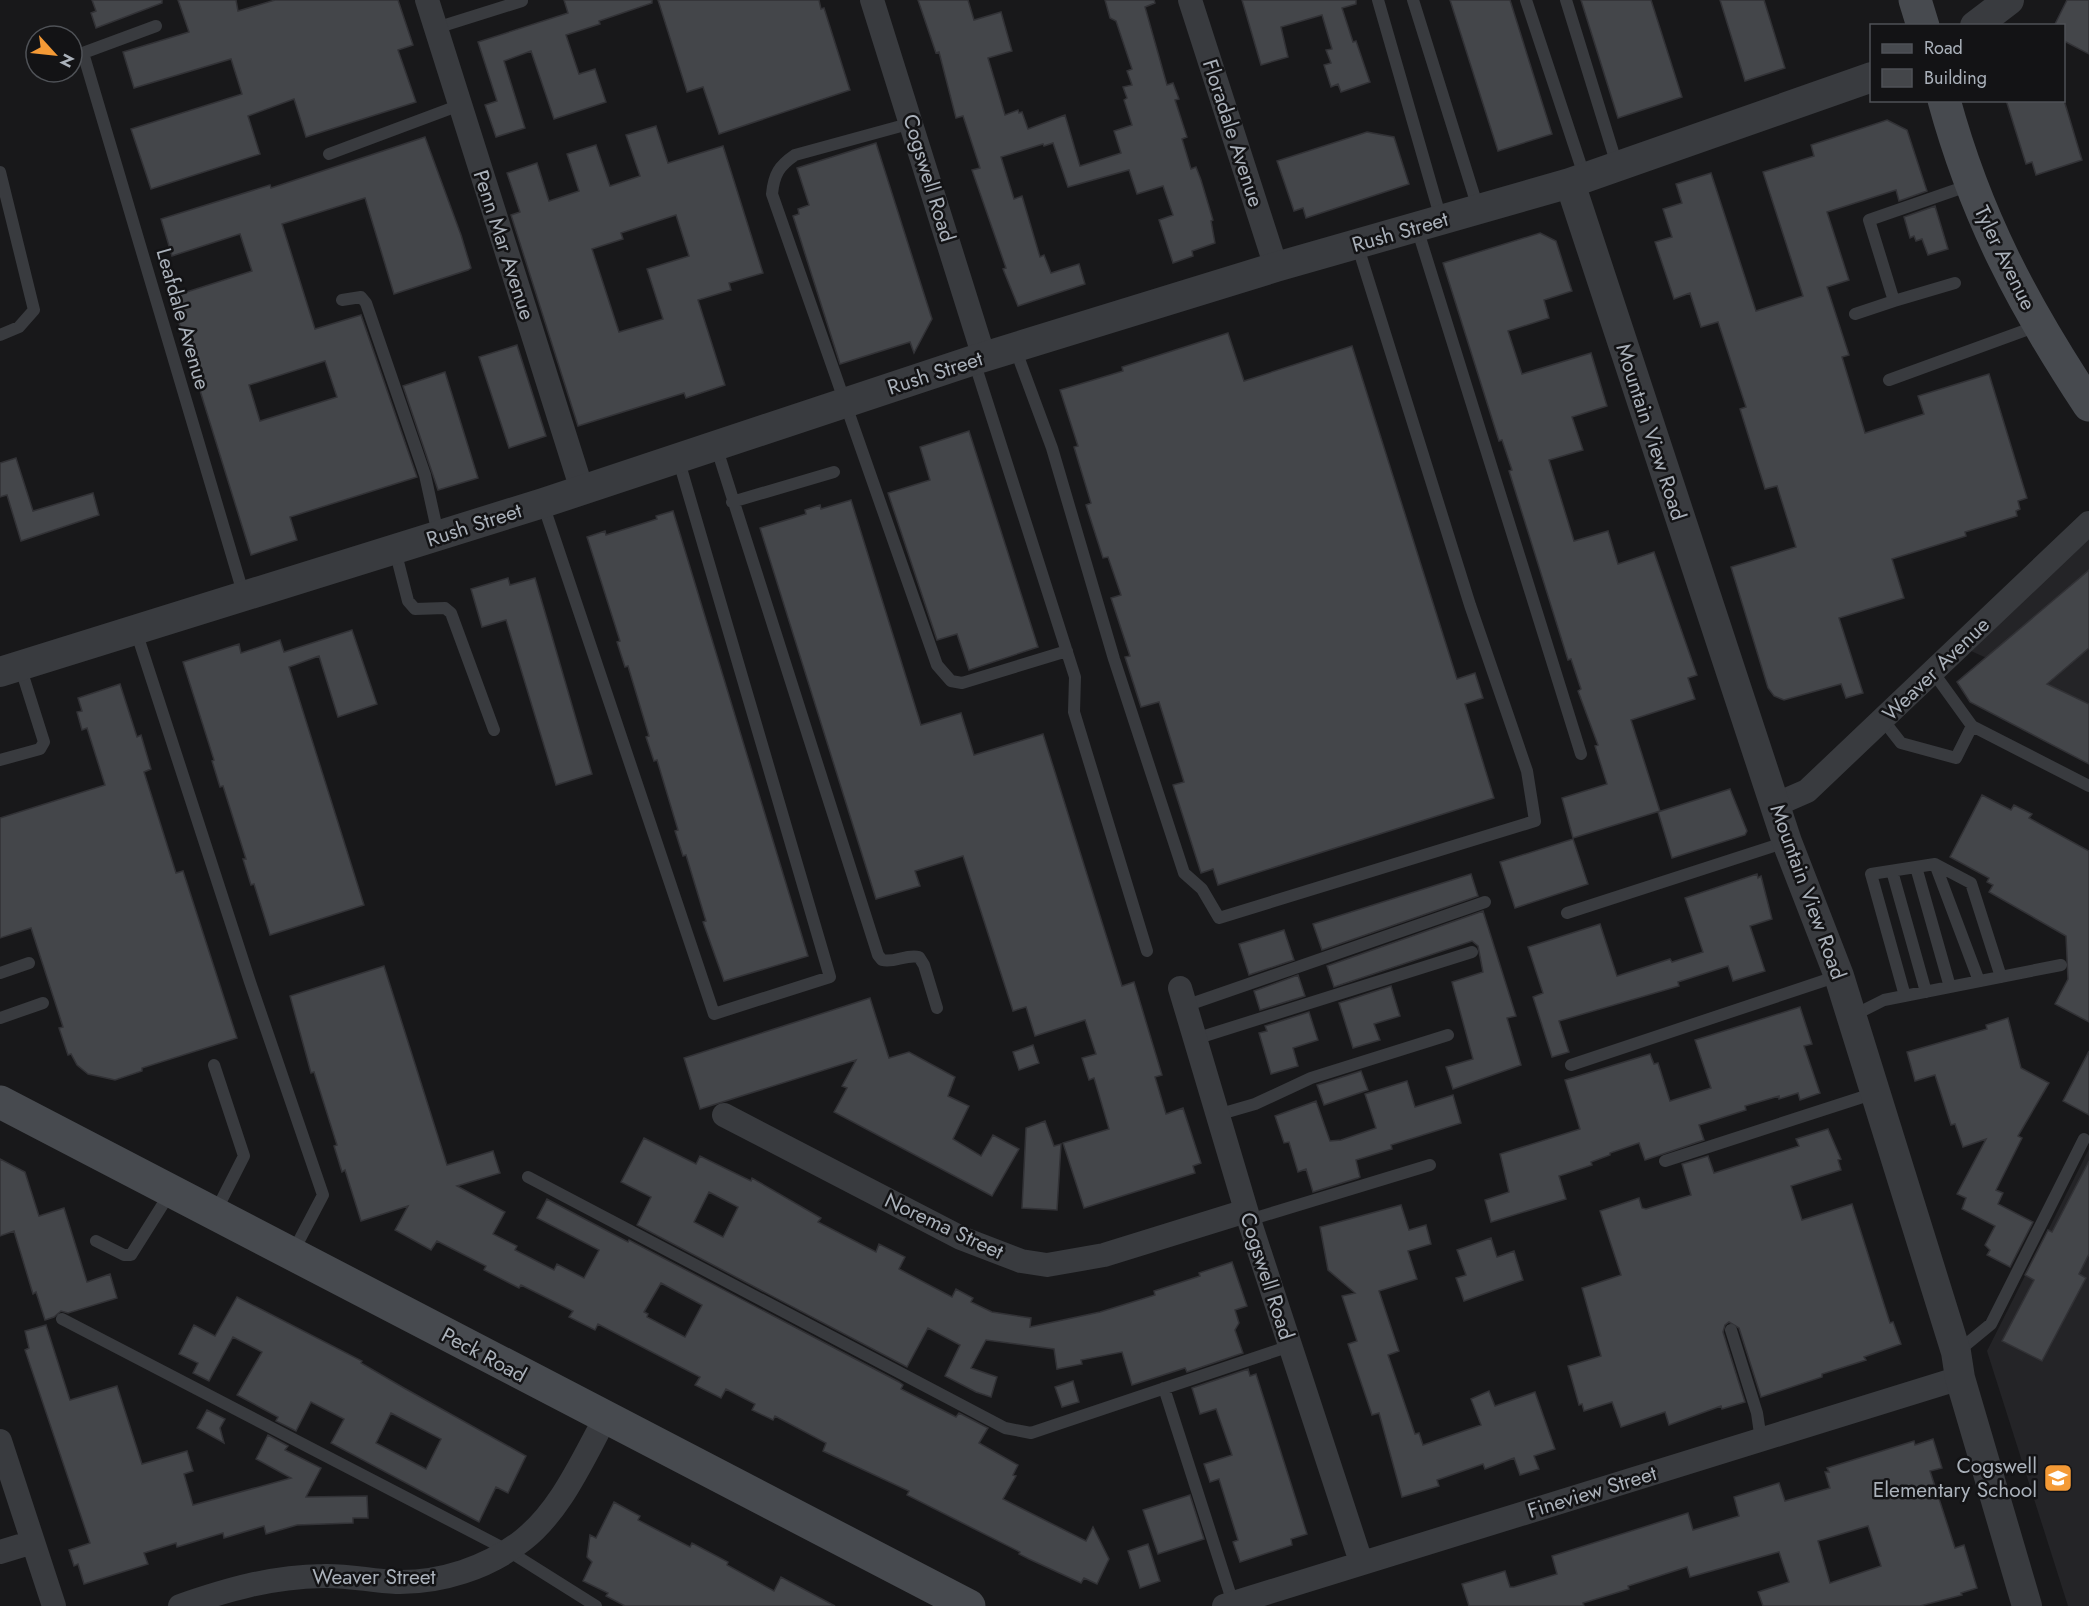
<svg xmlns="http://www.w3.org/2000/svg" width="2089" height="1606" viewBox="0 0 2089 1606" font-family="Jost,sans-serif">
<style>
.built{fill:#242427}
.building{fill:#44464a;stroke:#323236;stroke-width:1.5;fill-rule:evenodd}
.lines{fill:none;stroke-linecap:round;stroke-linejoin:round}
.service{stroke:#393b3f;stroke-width:12}
.minor{stroke:#393b3f;stroke-width:24}
.tertiary{stroke:#393b3f;stroke-width:30}
.secondary{stroke:#474a4f;stroke-width:33}
.labels{text-anchor:middle;dominant-baseline:central;stroke-width:5;stroke-linejoin:round;paint-order:stroke}
.street-label{font-size:21px;fill:#aab1ba;stroke:#131315}
.poi-label{font-size:21px;fill:#aab1ba;stroke:#131315;text-anchor:end}
</style>
<rect width="100%" height="100%" fill="#18181a"/>
<path class="built" d="M2089 529V704L1962 647Z
M2089 1149V1606H2068L1987 1351Z"/>
<path class="building" d="M92 0H162V3L96 28 91 13 96 11Z
M178 0H236L238 11 275 0H398L413 45 398 50 416 102 306 137 294 99 248 116 260 154 151 189 131 129 242 94 231 59 134 88 123 52 189 32Z
M564 0H652V3L599 21 600 24 566 35 579 74 595 69 606 102 554 119 531 51 504 61 525 128 496 137 485 105 497 101 478 42 568 13Z
M658 0H819L821 9 824 8 850 90 719 134 703 87 687 92Z
M918 0H968L974 20 1001 12 1012 51 988 58 1005 115 1018 110 1019 113 1022 112 1028 129 1065 115 1080 166 1121 153 1114 131 1132 125 1124 100 1127 98 1123 87 1132 85 1127 71 1132 69 1116 21 1110 18 1105 0H1154L1155 3 1145 7 1167 85 1173 83 1179 99 1175 100 1187 137 1182 139 1191 169 1196 167 1201 180 1213 220 1211 221 1215 243 1192 251 1193 256 1173 263 1159 220 1173 215 1163 186 1137 194 1129 170 1068 187 1053 143 1044 146 1043 144 1001 157 1014 199 1022 196 1040 257 1044 255 1051 273 1079 264 1085 284 1018 306 1003 269 1006 268 972 170 980 168 963 116 956 118 939 52 936 53Z
M1242 0H1356V4L1342 8 1353 42 1356 41 1370 82 1341 92 1338 84 1331 87 1324 65 1331 63 1326 50 1332 49 1322 15 1281 27 1288 57 1261 65Z
M1450 0H1510L1552 134 1498 151Z
M1581 0H1651L1682 97 1618 118Z
M1720 0H1764L1785 68 1745 81Z
M2067 0H2089V54L2064 41V26H2054Z
M2006 100H2064L2082 160 2036 175 2032 162 2026 164Z
M1887 120 1907 130 1927 191 1899 201 1896 190 1827 212 1849 280 1827 287 1849 355 1842 357 1865 433 1924 414 1918 396 1989 374 2027 498 2018 501 2020 509 2016 511 2017 516 1965 532 1966 536 1892 559 1904 598 1839 618 1863 693 1846 698 1841 684 1784 700 1774 696 1768 688 1731 567 1796 547 1777 486 1765 489 1740 409 1746 407 1718 322 1701 327 1690 293 1674 299 1655 242 1672 237 1663 209 1682 203 1676 184 1711 173 1756 311 1803 296 1763 172 1814 156 1811 145Z
M656 126 668 163 723 146 763 273 729 283 731 290 698 300 725 385 686 398 684 393 578 426 511 215 520 212 507 173 537 163 549 201 579 191 567 154 596 145 610 186 640 176 626 135ZM676 215 689 256 647 269 663 319 619 332 592 249 623 239 621 233Z
M1367 132 1394 137 1409 184 1306 218 1303 208 1294 211 1277 161Z
M425 137 461 235 471 268 468 270 394 294 365 198 282 224 315 329 361 315 417 477 290 517 297 540 251 555 171 297 252 271 240 234 172 256 161 219 270 185 271 188ZM325 361 337 397 260 421 249 385Z
M876 143 932 319 914 353 910 342 840 364 793 216 799 214 798 209 809 205 797 168Z
M1935 206 1948 249 1928 255 1922 239 1916 241 1914 236 1910 238 1904 217Z
M1540 233 1556 241 1572 291 1544 300 1549 318 1508 331 1522 374 1591 353 1607 406 1572 417 1583 450 1549 460 1574 541 1608 531 1618 564 1654 552 1697 675 1688 678 1695 699 1631 720 1660 811 1573 838 1562 798 1607 784 1595 746 1598 745 1578 691 1581 689 1571 659 1568 660 1509 471 1512 470 1502 440 1499 441 1443 263Z
M1228 333 1244 381 1352 346 1457 679 1475 673 1483 698 1465 704 1494 798 1218 885 1213 869 1201 873 1173 785 1184 782 1159 702 1141 707 1125 657 1130 656 1111 598 1121 595 1108 557 1103 558 1086 505 1091 503 1074 447 1078 446 1060 390 1123 371 1122 367Z
M517 345 546 436 509 448 479 357Z
M445 372 478 478 438 490 403 386Z
M969 431 1038 647 969 670 957 634 937 640 888 493 930 480 920 447Z
M16 458 33 511 93 493 99 515 21 541 7 495 0 497V463Z
M851 500 921 725 961 713 974 755 1043 734 1122 986 1134 982 1162 1075 1155 1077 1166 1114 1183 1108 1201 1163 1193 1166 1195 1173 1084 1208 1063 1143 1109 1129 1094 1078 1089 1080 1082 1058 1096 1054 1085 1020 1035 1036 1026 1007 1013 1011 963 856 915 871 920 886 876 899 760 528 806 514 805 510 820 505 821 509Z
M673 511 808 956 724 981 703 922 706 921 686 855 683 856 675 831 678 830 657 760 654 761 646 737 649 736 628 666 625 667 617 642 620 641 587 537 605 531 606 535 657 519 656 516Z
M2089 570V648L2047 684 2089 704V764L1970 702 1957 682Z
M508 578 510 585 535 578 592 774 556 785 506 620 482 627 471 589Z
M352 630 377 704 338 717 319 656 289 667 364 905 270 935 254 884 251 885 243 859H246L223 786 220 787 212 761 214 760 183 662 239 644 241 653 280 640 284 652Z
M120 684 137 737 141 735 151 769 144 772 176 873 183 871 237 1038 142 1068V1071L115 1080 88 1074 77 1065 71 1054 68 1055 59 1028 63 1027 31 928 0 938V818L105 785 87 728 82 730 77 712 82 711 78 698Z
M1730 789 1747 831 1745 835 1672 858 1658 812Z
M1982 795 2011 810 2014 805 2032 814 2029 818 2089 851V1022L2055 1004 2068 979 2066 936 1989 892 1993 885 1987 882 1989 878 1950 857Z
M1573 839 1588 884 1515 908 1500 862Z
M1471 874 1478 896 1322 950 1313 924Z
M1757 874 1758 878 1761 876 1772 919 1750 926 1765 971 1733 981 1728 966 1678 982 1679 986 1559 1021 1569 1052 1552 1057 1533 997 1543 993 1528 947 1600 924 1617 976 1670 959 1672 962 1703 952 1685 898Z
M1483 911 1516 1016 1507 1018 1521 1065 1453 1089 1446 1067 1473 1059 1452 982 1483 972 1478 946 1472 941 1334 987 1327 966Z
M1284 930 1294 960 1249 975 1239 944Z
M384 966 447 1165 493 1151 500 1173 457 1186 505 1212 493 1234 517 1246 515 1250 554 1270 557 1264 584 1278 599 1250 537 1218 547 1199 628 1242 629 1240 899 1382 903 1385 901 1389 956 1417 959 1413 988 1428 979 1443 1018 1465 1013 1475 1016 1476 1003 1499 1086 1541 1093 1527 1109 1559 1097 1584 1084 1578 1081 1583 1029 1559 1019 1554 1020 1552 907 1495 909 1491 823 1451 826 1443 775 1416 773 1420 752 1410 755 1404 726 1389 721 1398 695 1385 700 1377 598 1324 595 1330 569 1317 573 1311 521 1285 519 1288 484 1270 486 1266 437 1241 431 1250 395 1230 408 1206 361 1221 345 1170 342 1172 334 1146 337 1145 314 1072 311 1073 290 996ZM661 1283 702 1305 685 1337 647 1317 648 1314 644 1312Z
M1298 975 1305 996 1260 1010 1254 991Z
M1391 986 1400 1016 1374 1024 1380 1040 1353 1048 1339 1003Z
M870 998 889 1058 909 1052 955 1077 948 1096 969 1106 953 1139 981 1156 993 1135 1019 1149 992 1196 834 1112 847 1088 842 1086 856 1060 700 1109 684 1058Z
M1800 1007 1812 1044 1804 1046 1820 1093 1800 1100 1798 1093 1779 1099V1096L1745 1106 1746 1110 1699 1125 1704 1140 1645 1160 1639 1143 1610 1153V1155L1591 1162 1592 1165 1559 1176 1566 1199 1491 1222 1485 1200 1509 1192 1500 1154 1580 1129 1565 1080 1650 1054 1654 1064 1658 1063 1670 1101 1711 1088 1695 1040Z
M1309 1012 1318 1040 1293 1048 1298 1066 1271 1074 1259 1033 1267 1031 1265 1026Z
M2008 1018 2021 1068 2049 1083 2018 1136 2022 1138 1996 1190 2003 1193 1998 1204 2033 1222 2010 1267 1987 1255 1990 1250 1985 1245 1995 1226 1962 1209 1966 1198 1957 1194 1986 1139 1963 1147 1955 1124 1951 1125 1935 1075 1915 1081 1907 1052 1987 1029 1986 1025Z
M1033 1045 1039 1063 1019 1070 1013 1052Z
M2089 1051V1115L2063 1101Z
M1361 1071 1368 1090 1324 1105 1317 1085Z
M1407 1081 1415 1107 1453 1095 1461 1123 1391 1145 1392 1149 1356 1160 1360 1177 1358 1178 1313 1192 1306 1169 1298 1172 1289 1142 1284 1143 1275 1116 1316 1101 1330 1141 1341 1140 1376 1128 1365 1094Z
M1045 1121 1054 1146 1061 1144 1057 1210 1022 1208 1026 1128Z
M1828 1129 1841 1159 1838 1160 1841 1170 1791 1186 1802 1220 1852 1204 1890 1323 1893 1322 1901 1344 1864 1357 1866 1360 1822 1374V1377L1761 1397 1739 1328 1729 1322 1725 1325 1723 1332 1745 1402 1722 1409 1721 1406 1669 1425 1665 1412 1621 1427 1612 1402 1584 1411 1582 1404 1579 1405 1568 1366 1601 1356 1582 1288 1621 1275 1600 1211 1639 1198 1642 1208 1646 1209 1691 1195 1682 1164 1708 1156 1714 1173 1799 1146 1796 1139Z
M644 1138 696 1164 700 1156 751 1181 752 1178 821 1218 818 1222 876 1252 879 1244 905 1257 899 1269 952 1297 956 1289 973 1298 971 1302 992 1312 1031 1318 1030 1327 1100 1312 1155 1295 1154 1291 1200 1276 1199 1273 1232 1262 1247 1306 1235 1310 1239 1323 1235 1330 1243 1353 1187 1372 1185 1368 1132 1385 1122 1352 1081 1360 1082 1364 1057 1369 1054 1349 986 1340 971 1368 997 1377 991 1397 976 1392 945 1376 960 1345 928 1328 907 1367 637 1225 651 1197 621 1182ZM709 1192 738 1207 723 1237 694 1222Z
M0 1159 25 1172 39 1216 64 1208 87 1282 110 1274 117 1298 68 1313 61 1311 54 1317 45 1320 36 1292 33 1294 14 1231 0 1236Z
M2089 1161V1254L2079 1274 2086 1278 2042 1361 2002 1341 2034 1280 2025 1275 2048 1230 2052 1232Z
M1401 1205 1409 1230 1426 1225 1431 1244 1408 1251 1417 1279 1379 1291 1399 1351 1388 1355 1415 1434 1419 1433 1423 1445 1481 1425 1471 1399 1489 1391 1495 1406 1535 1392 1555 1449 1534 1456 1539 1469 1520 1475 1514 1458 1485 1469 1483 1464 1437 1480 1439 1486 1402 1497 1379 1413 1372 1415 1348 1344 1357 1341 1342 1296 1355 1293 1328 1270 1320 1227Z
M1491 1238 1497 1257 1514 1251 1523 1280 1464 1301 1456 1278 1466 1275 1457 1250Z
M237 1297 362 1361 361 1363 404 1388 526 1456 508 1493 496 1487 479 1522 331 1443 344 1419 311 1402 296 1431 276 1421 278 1417 237 1395 262 1352 233 1337 209 1381 193 1373 198 1363 179 1354 194 1325 215 1336ZM391 1413 441 1439 426 1469 376 1443Z
M46 1325 70 1400 117 1386 142 1464 187 1451 193 1471 184 1474 193 1505 291 1478 256 1459 268 1435 288 1446 285 1450 321 1468 306 1497 367 1496 368 1518H353V1523L297 1525 266 1534 264 1526 224 1538 223 1533 177 1547 176 1543 144 1553 148 1564 84 1584 78 1564 74 1566 69 1550 90 1543 25 1350 29 1348 25 1331Z
M1248 1369 1250 1376 1256 1374 1307 1534 1291 1539 1292 1545 1240 1562 1233 1542 1238 1540 1219 1479 1210 1482 1204 1464 1232 1455 1216 1409 1200 1414 1192 1388Z
M1073 1381 1079 1402 1062 1407 1055 1387Z
M207 1410 225 1419 220 1428 224 1443 197 1428Z
M1933 1439 1942 1468 1930 1471 1955 1548 1964 1545 1977 1588 1961 1593 1962 1595 1920 1606H1763L1758 1592 1789 1582 1779 1552 1690 1577 1687 1567 1628 1586 1629 1589 1583 1603 1584 1606H1469L1462 1584 1505 1571 1510 1587H1514L1557 1574 1552 1556 1688 1513 1693 1530 1739 1516 1734 1497 1779 1483 1785 1501 1830 1488 1825 1472H1829L1827 1468 1914 1441 1915 1445ZM1868 1526 1881 1566 1830 1583 1818 1541Z
M1190 1495 1204 1539 1158 1554 1143 1510Z
M614 1502 640 1516 638 1520 690 1547 692 1543 728 1562 727 1565 774 1591 781 1577 835 1606H625L606 1596 608 1593 583 1581 592 1562 587 1557 590 1535 596 1538Z
M1148 1544 1160 1581 1140 1588 1128 1551Z"/>
<g class="lines">
<path class="service" d="M1378 0 1441 219
M1413 0 1478 208
M1526 0 1585 178
M1566 0 1617 165
M156 26 83 53 244 596
M436 28 522 1
M912 123 795 155C779 166 774 174 772 194L937 665 951 681 962 683 1067 651
M329 154 460 105
M0 172 34 310 19 327 0 335
M1417 228 1581 754
M1955 283 1894 301 1869 220 1970 185
M342 300 361 297 366 303 425 475 438 534
M1855 314 1894 301
M1015 348 1052 448 1114 659 1184 873 1202 889 1219 918 1535 821 1527 771 1470 605 1357 244
M974 361 1075 677 1074 712 1147 951
M1889 380 2037 326
M716 446 878 955 882 960C895 963 906 954 919 957L924 965 937 1008
M732 502 834 472
M543 504 714 1014 830 977 678 458
M395 550 408 601 415 609 445 608 451 613 494 730
M136 631 250 982 323 1195 293 1252
M1883 720 1901 743 1956 758 1972 726 1933 672
M1972 726 2089 786
M0 760 40 749 44 742 20 666
M1935 864 1979 981
M1916 867 1950 987
M1892 871 1926 992
M1567 913 1786 842
M0 973 29 963
M1905 996 1871 874 1935 864 1971 883 2001 977
M1185 1006 1485 902
M1852 1016 1884 1000 2061 965
M0 1018 43 1003
M1195 1039 1472 952
M214 1065 244 1156 216 1211
M1571 1065 1838 976
M1217 1115 1255 1104 1311 1078 1448 1035
M1665 1161 1875 1093
M528 1177 1005 1428 1031 1433 1290 1346
M1249 1220 1430 1165
M96 1241 124 1255H131L170 1193
M62 1319 507 1550 596 1606
M1731 1330 1757 1413 1761 1440
M1957 1352 1991 1324 2084 1139
M1164 1388 1233 1603"/>
<path class="minor" d="M427 0 582 490
M872 0 984 357
M1190 0 1276 267
M1775 805 1807 791 2089 523
M1180 988 1249 1220 1361 1562
M724 1115 961 1238 1021 1261 1047 1265 1104 1255 1246 1211
M0 1441 54 1606
M0 1552 33 1542
M180 1606C229 1589 271 1577 323 1576 347 1575 371 1581 396 1582 440 1583 488 1568 523 1540 561 1510 582 1460 605 1419
M1224 1606 1960 1378"/>
<path class="tertiary" d="M1975 26 2009 0
M1570 183 1787 842 1839 976 1956 1352 1960 1378 2027 1606
M0 672 543 503 974 360 1276 267 1570 183 1872 77"/>
<path class="secondary" d="M1915 0 1923 26
M1944 100C1976 217 2023 305 2089 405
M0 1102 969 1606"/>
</g>
<defs>
<g id="school-square" transform="scale(1.5)"><rect x="-9" y="-9" width="18" height="18" rx="4" fill="#f49a36" stroke="#131315"/><path d="M0-5L7-2L0 1L-7-2ZM-4 1L0 2.5L4 1V4Q0 6-4 4Z" fill="#fff"/></g>
</defs>
<g fill-rule="evenodd">
<use href="#school-square" x="2058" y="1478"/>
</g>
<g class="labels">
<g class="street-label">
<text transform="translate(1233 133) rotate(72)">Floradale Avenue</text>
<text transform="translate(929 178) rotate(73)">Cogswell Road</text>
<text transform="translate(1400 232) rotate(-16)">Rush Street</text>
<text transform="translate(504 245) rotate(72)">Penn Mar Avenue</text>
<text transform="translate(2005 258) rotate(64)">Tyler Avenue</text>
<text transform="translate(183 319) rotate(74)">Leafdale Avenue</text>
<text transform="translate(935 373) rotate(-18)">Rush Street</text>
<text transform="translate(1651 432) rotate(72)">Mountain View Road</text>
<text transform="translate(474 525) rotate(-18)">Rush Street</text>
<text transform="translate(1936 669) rotate(-44)">Weaver Avenue</text>
<text transform="translate(1808 892) rotate(70)">Mountain View Road</text>
<text transform="translate(944 1226) rotate(25)">Norema Street</text>
<text transform="translate(1267 1276) rotate(72)">Cogswell Road</text>
<text transform="translate(484 1355) rotate(28)">Peck Road</text>
<text transform="translate(1592 1492) rotate(-17)">Fineview Street</text>
<text x="374" y="1577">Weaver Street</text>
</g>
<g class="poi-label">
<text x="2037" y="1466">Cogswell<tspan x="2037" dy="24">Elementary School</tspan></text>
</g>
</g>
<rect x="1870" y="24" width="195" height="78" fill="#131315" stroke="#4f5257" stroke-width="1.5"/>
<rect x="1882" y="44" width="30" height="9" fill="#474a4f" stroke="#4f5257" stroke-width="1.5"/>
<text x="1924" y="54" font-size="18" fill="#aab1ba">Road</text>
<rect x="1882" y="69" width="30" height="18" fill="#44464a" stroke="#4f5257" stroke-width="1.5"/>
<text x="1924" y="84" font-size="18" fill="#aab1ba">Building</text>
<g transform="translate(54 54) rotate(117)"><circle r="28" fill="#131315" stroke="#4f5257" stroke-width="1.5"/>
<path d="M0-4.5L10 22L0 15L-10 22Z" fill="#f49a36"/>
<text y="-9" font-size="16" font-weight="bold" text-anchor="middle" fill="#aab1ba">N</text>
</g>
</svg>
